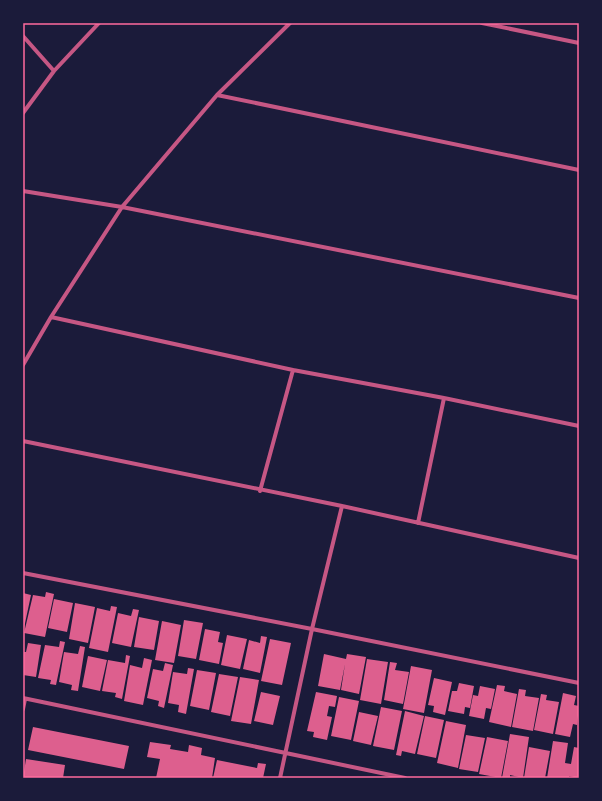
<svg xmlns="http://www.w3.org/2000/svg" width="602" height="801" viewBox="0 0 602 801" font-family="'Asap Condensed',sans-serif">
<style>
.building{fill:#dd5f8e}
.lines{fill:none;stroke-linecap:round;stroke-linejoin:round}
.minor{stroke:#c65784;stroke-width:4}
.neatline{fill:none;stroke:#ff6b9d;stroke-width:1.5}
</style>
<rect width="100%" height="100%" fill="#1b1b3a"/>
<path class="building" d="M46 592 54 594 45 637 24 633 33 595 45 597Z
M23 593 31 595 24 628H23Z
M54 599 73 603 67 632 48 628Z
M75 603 95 607 88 643 69 639Z
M111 606 117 607 108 652 89 648 97 608 110 611Z
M133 609 139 610 131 647 112 643 118 613 131 616Z
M139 617 159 621 154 650 134 647Z
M184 620 203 623 196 659 178 656Z
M162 621 181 625 174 663 155 660Z
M205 629 220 632 218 642 223 643 219 664 199 660Z
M227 635 247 639 240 669 221 665Z
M261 636 267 637 260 673 243 669 249 640 260 643Z
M270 639 291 643 282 685 261 681Z
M60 641 65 642 56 685 50 684 51 680 38 678 45 645 59 647Z
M28 643 41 645 36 677 23 675V652H26Z
M80 646 85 647 78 691 71 690 72 685 59 682 64 652 78 654Z
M324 654 346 659 347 654 366 657 359 694 341 690 345 664 340 690 318 686Z
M126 655 130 656 122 699 115 697 116 693 102 691 108 660 125 663Z
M88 656 107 660 100 691 82 687Z
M144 658 152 660 143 705 124 701 130 665 142 668Z
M367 659 388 662 381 704 360 700Z
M390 662 397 663 395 670 409 672 403 704 384 700Z
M165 663 173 665 164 708 158 706 159 701 147 698 153 669 163 671Z
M411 666 432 670 424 713 403 709Z
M188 668 194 669 186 714 178 712 179 705 168 703 173 672 187 674Z
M197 670 216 673 209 710 190 706Z
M219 674 238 677 230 716 211 712Z
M240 677 259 680 251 724 231 721Z
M434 678 452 682 445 715 433 712 434 706 428 705Z
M459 683 474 686 470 708 465 707 464 714 448 711 452 691H457Z
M497 685 505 686 504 691 517 694 511 727 489 722Z
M480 686 495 689 491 709 486 708 484 719 469 716 473 695 478 696Z
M519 689 526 690 525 696 539 698 533 731 512 727Z
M261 692 280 696 273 725 254 721Z
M316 692 337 696 335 707 329 706 327 716 332 717 327 740 313 737 314 732 307 731Z
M563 693 576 696 574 705 579 706 577 725 573 724 570 737 555 734Z
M541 694 547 695 546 700 559 702 553 734 534 730Z
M339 697 359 701 351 740 331 736Z
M381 707 402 711 394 750 373 746Z
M405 711 424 716 415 754 402 751 401 756 396 755Z
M359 712 378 716 371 745 353 741Z
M425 716 444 720 436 758 417 754Z
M446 721 466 725 458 768 437 763Z
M33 727 129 746 124 769 28 750Z
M510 734 529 737 523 778 510 775V778H502Z
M466 735 485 738 478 772 459 769Z
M487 737 508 741 501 778 479 774Z
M553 741 568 743 565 763 571 764 574 747 579 748V778L569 776V778H547Z
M150 742 171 745 170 749 188 752 189 745 202 748 201 755 215 758 212 778H156L160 759 147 757Z
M529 747 550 751 545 778H524Z
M26 759 65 765 63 778H23Z
M217 760 257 768 258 763 266 764 263 778H213Z"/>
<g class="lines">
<path class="minor" d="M482 23 579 43
M23 36 54 71
M217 95 579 170
M23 113 54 71 99 23
M23 191 122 207 579 298
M51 317 293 370 444 398 579 426
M23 365 51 317 122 207 217 95 290 23
M23 441 342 506 579 558
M260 491 293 370
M418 523 444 398
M23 573 312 629 579 683
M23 698 405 778
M23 709 25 699
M280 778 312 629 342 506"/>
</g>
<rect width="602" height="801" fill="none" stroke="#1b1b3a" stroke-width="48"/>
<rect x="24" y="24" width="554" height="753" class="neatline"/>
</svg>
